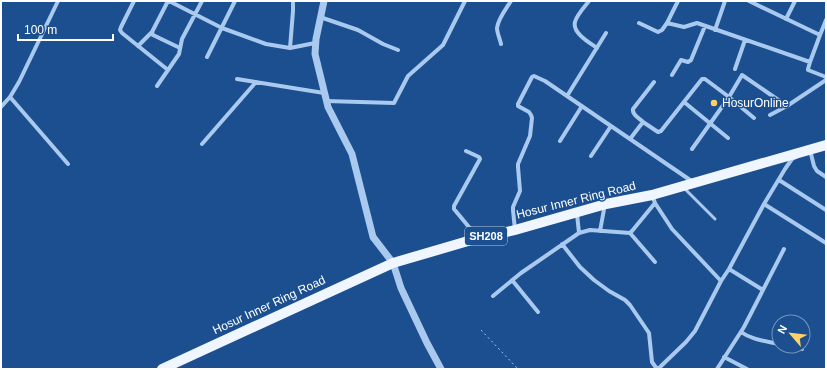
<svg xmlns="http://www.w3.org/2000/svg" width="827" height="370" viewBox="0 0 827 370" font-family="Helvetica,sans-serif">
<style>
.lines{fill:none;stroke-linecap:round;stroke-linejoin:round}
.path{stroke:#a9c9ee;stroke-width:1;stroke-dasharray:2 3;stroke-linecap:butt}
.service{stroke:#a9c9ee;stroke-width:3}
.minor{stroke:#a9c9ee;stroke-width:4}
.tertiary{stroke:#a9c9ee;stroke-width:7}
.primary{stroke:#f0f6ff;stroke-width:10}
.poi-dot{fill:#ffd166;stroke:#1b4f8f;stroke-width:1.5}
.labels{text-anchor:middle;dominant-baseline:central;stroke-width:3;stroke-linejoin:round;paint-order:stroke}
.shield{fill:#1b4f8f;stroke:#bbcadd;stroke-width:1}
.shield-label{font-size:11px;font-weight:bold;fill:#fff}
.poi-label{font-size:12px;fill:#fff;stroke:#1b4f8f;text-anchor:start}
.street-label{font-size:12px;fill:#fff;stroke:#1b4f8f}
</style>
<rect width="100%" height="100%" fill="#1b4f8f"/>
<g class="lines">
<path class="path" d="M481 330 518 369"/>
<path class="service" d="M685 189 715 219"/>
<path class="minor" d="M134 1 121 27 120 30 122 33 168 70
M168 1 152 32 153 35 180 48
M169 1 222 28 266 44 290 48 315 43
M589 1C585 6 576 16 575 22 572 33 590 43 597 48
M678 1 667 23 684 27 697 23 810 62 820 35
M749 1 820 35 826 20
M320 17 358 30 383 44 398 50
M786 19 795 1
M639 23 658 32 662 30 667 23
M715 30 725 1
M501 44C500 39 497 33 497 28 498 19 506 9 511 1
M138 46 152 32
M290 48 293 11V1
M207 57 235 1
M810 62 808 69V70L826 77
M735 69 745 40
M672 75 681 60 688 62 691 60 705 26
M237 79 324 93
M157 86 179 54 182 39 202 1
M567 96 606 33
M10 97 68 164
M326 101 394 103 408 76 443 45 465 1
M684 102 728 138
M1 107 10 97 19 82 58 1
M770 115 787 106
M643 122C639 118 632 115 633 109L654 82
M630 139 643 122 658 132 661 131 702 79H705L729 97 754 118
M560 141 582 106
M202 144 256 82
M692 149 729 97 742 75 787 106 826 80
M810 150 814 166 817 171 826 177
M466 151 479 157 480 159 454 206V209L478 238
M591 156 611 126
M779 180 826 210
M652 195 655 203 672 229 721 281
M764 204 826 243
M577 214 579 233
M515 230 513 210V207L520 191 518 167V164L530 136 532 118 531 115 529 112 518 106V104L532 77 534 76 545 81 693 182
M600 231 605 204
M630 233 655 262
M562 244 580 267 594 280 609 291 625 300 630 305 649 333 652 362 657 369
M729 269 763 290
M512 280 538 312
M493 296 521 273 579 233 590 230 630 233 632 231 655 203
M741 332C752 340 766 341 779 344
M788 346 802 349
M724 357 747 369
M658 369 686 342 695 331 721 281 729 269 764 204 785 169 792 159 796 157
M717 369 744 327 784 249"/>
<path class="tertiary" d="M324 1 316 39 315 54 328 107 352 154 373 237 393 263 401 288 427 343 441 369"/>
<path class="primary" d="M162 369 393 263 468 241 515 230 606 204 652 195 826 145"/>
</g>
<circle class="poi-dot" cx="714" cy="103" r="4"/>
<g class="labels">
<rect class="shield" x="465" y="227" width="42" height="18" rx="3"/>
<g class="shield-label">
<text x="486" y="236">SH208</text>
</g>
<g class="poi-label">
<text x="722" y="103">HosurOnline</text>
</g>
<g class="street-label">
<text transform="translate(576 200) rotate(-14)">Hosur Inner Ring Road</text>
<text transform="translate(269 305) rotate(-25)">Hosur Inner Ring Road</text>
</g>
</g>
<rect width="827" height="370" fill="none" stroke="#ffffff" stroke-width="4"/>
<g transform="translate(791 334) rotate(298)"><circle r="19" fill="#1b4f8f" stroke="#7695bc"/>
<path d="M0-3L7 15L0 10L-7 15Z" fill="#ffd166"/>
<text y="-6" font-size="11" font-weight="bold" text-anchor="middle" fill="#ffffff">N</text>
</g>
<path d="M18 34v6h95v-6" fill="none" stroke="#ffffff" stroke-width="2"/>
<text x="24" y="34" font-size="12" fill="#ffffff" stroke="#1b4f8f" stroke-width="3" paint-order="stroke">100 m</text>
</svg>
